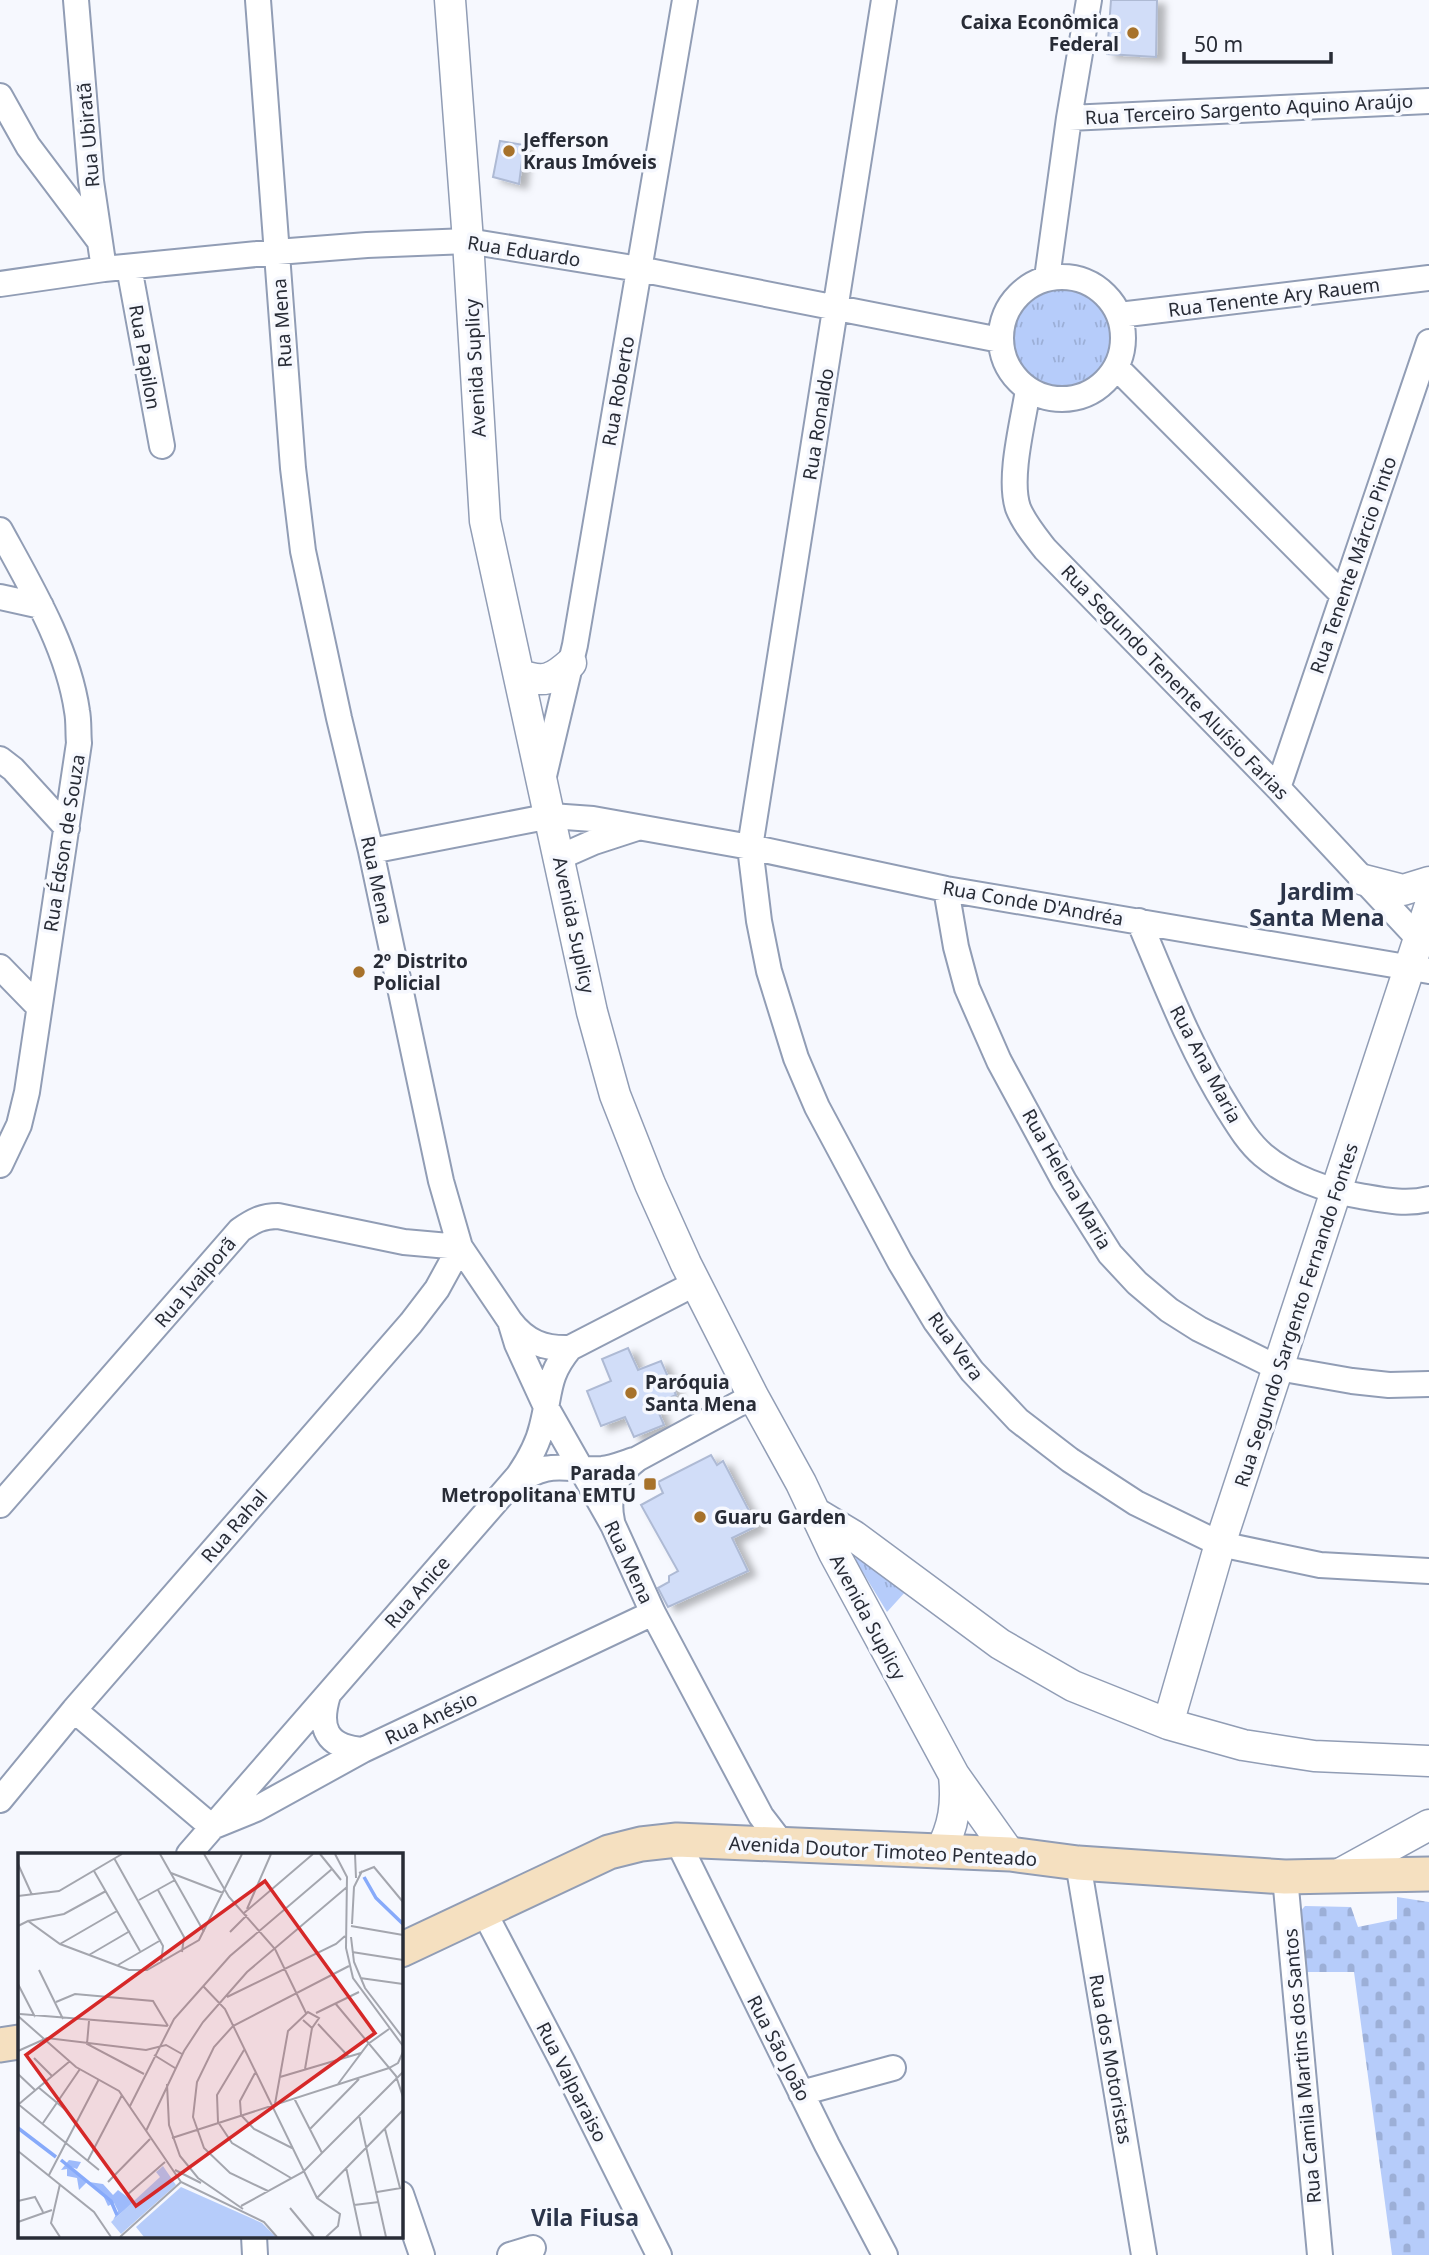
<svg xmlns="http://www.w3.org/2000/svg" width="1429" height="2255" viewBox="0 0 1429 2255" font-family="'Noto Sans',sans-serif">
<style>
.cemetery{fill:url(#cemetery-stones)}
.park{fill:url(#park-tufts)}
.building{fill:#d1ddf8;stroke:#aebad4;stroke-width:2;filter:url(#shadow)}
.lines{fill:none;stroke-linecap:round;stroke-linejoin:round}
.minor-casing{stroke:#919db5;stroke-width:28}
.tertiary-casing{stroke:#919db5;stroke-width:33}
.secondary-casing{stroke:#919db5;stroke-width:37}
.minor{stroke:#fff;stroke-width:24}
.tertiary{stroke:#fff;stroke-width:30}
.secondary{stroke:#f5e0c0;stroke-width:33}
.poi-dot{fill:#a7722b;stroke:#f6f8fe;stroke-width:2.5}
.labels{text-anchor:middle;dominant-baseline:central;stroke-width:7;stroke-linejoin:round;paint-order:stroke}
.poi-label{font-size:19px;font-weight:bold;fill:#282c36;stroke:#f6f8fe;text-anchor:start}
.street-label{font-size:19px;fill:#282c36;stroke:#f6f8fe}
.quarter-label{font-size:23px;font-weight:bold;fill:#2b3449;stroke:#f6f8fe}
.inset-river{fill:none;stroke:#87aafa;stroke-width:3.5}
.inset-road{fill:none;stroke:#a4a6ae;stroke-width:2}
.view{fill:#d62828;fill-opacity:0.15;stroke:#d62828;stroke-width:3.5}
.inset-edge{fill:none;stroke:#282c36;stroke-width:3.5}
</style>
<defs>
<pattern id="cemetery-stones" width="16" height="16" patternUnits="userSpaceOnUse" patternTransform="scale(1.75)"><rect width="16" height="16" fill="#b6ccfa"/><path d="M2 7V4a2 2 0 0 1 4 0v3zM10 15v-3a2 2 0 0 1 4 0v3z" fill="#9cafd7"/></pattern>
<pattern id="park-tufts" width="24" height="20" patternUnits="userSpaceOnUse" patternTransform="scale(1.75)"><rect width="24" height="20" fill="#b6ccfa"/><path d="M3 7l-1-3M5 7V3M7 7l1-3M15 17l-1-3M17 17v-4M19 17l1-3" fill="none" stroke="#9cafd7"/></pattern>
<filter id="shadow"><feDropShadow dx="8" dy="4.5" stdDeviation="3.5" flood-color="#0004"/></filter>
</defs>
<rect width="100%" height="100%" fill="#f6f8fe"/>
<path class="cemetery" d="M1397 1897 1429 1902V2255H1392L1354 1972H1306L1296 1916 1305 1906 1351 1907 1358 1927 1397 1919Z"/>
<path class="park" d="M1004 337a57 57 0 1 1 114 0a57 57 0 1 1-114 0Z
M856 1555 907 1590 887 1612 856 1561Z"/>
<path class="building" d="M1111 0H1157L1156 57 1107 54Z
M500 141 524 145 519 184 493 177Z
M628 1348 638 1370 661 1361 676 1395 655 1404 664 1425 634 1437 625 1417 601 1426 587 1391 611 1381 602 1359Z
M711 1455 717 1465 723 1461 757 1526 732 1538 748 1571 668 1607 658 1588 669 1582V1576L678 1571 641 1505 663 1493 658 1482Z"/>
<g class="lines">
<g class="minor-casing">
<path id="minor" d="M76 0 91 181 104 269
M258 0 293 468 303 551 339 718 371 851 441 1181 460 1247 510 1321 517 1344 546 1407 613 1525 653 1613 761 1816 784 1846
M884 0 750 847 759 921 769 971 796 1058 817 1107 900 1262 936 1322 972 1371 1018 1420 1070 1460 1136 1503 1220 1544 1320 1565 1429 1571
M0 96 28 146 98 239
M1069 118 1429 101
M129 267 162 446
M1001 338a61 61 0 1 1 122 0a61 61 0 1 1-122 0Z
M1047 278 1069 118 1089 0
M0 284 104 269 277 252 367 245 468 241 639 269 1000 340
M1119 315 1429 278
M1116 367 1343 595
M1028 390C1023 422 1008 478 1018 508 1024 523 1035 536 1045 549L1278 788 1419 939
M0 530C30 585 68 648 77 711 79 721 78 733 79 743L27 1092 19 1125 0 1165
M0 597 41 606
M0 759 13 769 67 828
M543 780 575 645 685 0
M1278 788 1429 342
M371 851 551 816 593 819 750 847 946 889 1429 971
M560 857 594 842 637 828
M946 889 956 947 967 988 999 1061 1064 1181 1110 1254 1137 1283 1169 1310 1199 1329 1278 1368 1352 1381 1389 1385 1429 1384
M1139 921C1166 985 1191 1050 1228 1109 1238 1125 1248 1142 1263 1155 1289 1177 1328 1191 1360 1196 1383 1200 1406 1205 1429 1199
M0 967 39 1007
M510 1321C526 1342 544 1349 570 1348
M516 1484C548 1458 566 1471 602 1469 613 1468 624 1463 634 1460
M0 1505 240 1230C253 1221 262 1216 278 1216L404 1242 460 1247
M612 1521C606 1494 616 1475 637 1459L753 1396
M328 1695C318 1728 326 1747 363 1750
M74 1710 212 1827 256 1809 363 1750 653 1613
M0 1800 74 1710 411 1323 437 1289 460 1247
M677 1840 827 2145 885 2255
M189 1854 518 1476C529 1460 538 1444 542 1426 551 1392 546 1377 570 1348L696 1283
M1078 1863 1144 2255
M1285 1877 1320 2255
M483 1910 562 2061 659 2255
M801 2093 893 2068
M401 2194 422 2255
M254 2236 255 2255
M510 2255 533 2248"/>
</g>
<g class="tertiary-casing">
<path id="tertiary" d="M450 0 468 241 485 521 592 1012 615 1095 650 1184 686 1264 753 1396 801 1483 834 1553 954 1775 1010 1854
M520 675C544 683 552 680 571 663
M1364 880 1403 890 1429 882
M814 1512 854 1536 1000 1644 1073 1686 1168 1724 1243 1745 1314 1756 1429 1761
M1168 1724 1220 1544 1429 908
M940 1852C954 1826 957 1804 954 1775
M1336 1876 1429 1825"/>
</g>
<g class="secondary-casing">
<path id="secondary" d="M401 1950 609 1852 641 1844 677 1840 1010 1854 1078 1863 1285 1877 1429 1874
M0 2045 19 2042"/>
</g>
<use href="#minor" class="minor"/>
<use href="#tertiary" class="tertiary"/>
<use href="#secondary" class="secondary"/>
</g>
<g class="poi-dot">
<circle cx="1133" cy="33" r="7"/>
<circle cx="509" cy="151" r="7"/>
<circle cx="359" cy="972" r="7"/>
<circle cx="631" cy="1393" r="7"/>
<rect x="643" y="1477" width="14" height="14" rx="3.5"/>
<circle cx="700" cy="1517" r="7"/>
</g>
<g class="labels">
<g class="poi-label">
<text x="1119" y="22" text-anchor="end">Caixa Econômica<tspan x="1119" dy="22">Federal</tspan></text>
<text x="523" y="140">Jefferson<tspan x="523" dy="22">Kraus Imóveis</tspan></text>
<text x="373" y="961">2º Distrito<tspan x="373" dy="22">Policial</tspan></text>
<text x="645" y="1382">Paróquia<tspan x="645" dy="22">Santa Mena</tspan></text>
<text x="636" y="1473" text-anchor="end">Parada<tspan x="636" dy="22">Metropolitana EMTU</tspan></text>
<text x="714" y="1517">Guaru Garden</text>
</g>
<g class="street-label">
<text transform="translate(1249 109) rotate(-3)">Rua Terceiro Sargento Aquino Araújo</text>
<text transform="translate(88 135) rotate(-95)">Rua Ubiratã</text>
<text transform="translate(524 251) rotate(9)">Rua Eduardo</text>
<text transform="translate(1274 297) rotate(-7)">Rua Tenente Ary Rauem</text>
<text transform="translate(282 323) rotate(-94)">Rua Mena</text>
<text transform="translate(145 357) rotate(80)">Rua Papilon</text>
<text transform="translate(475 368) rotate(-93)">Avenida Suplicy</text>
<text transform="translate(618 391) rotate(-80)">Rua Roberto</text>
<text transform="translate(818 424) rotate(-81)">Rua Ronaldo</text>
<text transform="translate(1353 565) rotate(-71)">Rua Tenente Márcio Pinto</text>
<text transform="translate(1175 682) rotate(46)">Rua Segundo Tenente Aluísio Farias</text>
<text transform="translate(64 843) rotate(-81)">Rua Édson de Souza</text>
<text transform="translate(377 880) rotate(78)">Rua Mena</text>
<text transform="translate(1033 903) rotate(10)">Rua Conde D'Andréa</text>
<text transform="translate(574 925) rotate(78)">Avenida Suplicy</text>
<text transform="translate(1206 1064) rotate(62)">Rua Ana Maria</text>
<text transform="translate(1067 1179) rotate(60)">Rua Helena Maria</text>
<text transform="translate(195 1282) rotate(-49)">Rua Ivaiporã</text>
<text transform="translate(1296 1315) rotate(-72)">Rua Segundo Sargento Fernando Fontes</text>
<text transform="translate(956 1346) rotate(54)">Rua Vera</text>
<text transform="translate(234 1526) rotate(-49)">Rua Rahal</text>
<text transform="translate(629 1562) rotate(65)">Rua Mena</text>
<text transform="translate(417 1592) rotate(-49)">Rua Anice</text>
<text transform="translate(868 1617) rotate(62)">Avenida Suplicy</text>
<text transform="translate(431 1718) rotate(-25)">Rua Anésio</text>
<text transform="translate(883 1851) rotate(3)">Avenida Doutor Timoteo Penteado</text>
<text transform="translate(779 2048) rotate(63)">Rua São João</text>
<text transform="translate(1111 2059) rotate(80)">Rua dos Motoristas</text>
<text transform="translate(1302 2066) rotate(-95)">Rua Camila Martins dos Santos</text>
<text transform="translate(572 2082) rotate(63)">Rua Valparaiso</text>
</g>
<g class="quarter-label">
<text x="1317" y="891">Jardim<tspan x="1317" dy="26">Santa Mena</tspan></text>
<text x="585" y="2217">Vila Fiusa</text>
</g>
</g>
<g transform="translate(18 1853)">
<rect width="385" height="385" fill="#f6f8fe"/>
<path d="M51 307 63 309 59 316 53 314 71 329 85 331 95 342 100 337 116 349 95 367 100 358 96 350 90 353 84 340 69 329 61 337 59 325 49 323V316L43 317Z" fill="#9dbafb"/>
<path d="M145 313 158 332 103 381 93 369 142 324 138 319ZM163 334 244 370 258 384H126L118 374Z" fill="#b6ccfa"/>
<path class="inset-river" d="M346 24 358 45 385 71M0 275 38 304M43 307 93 348 99 362"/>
<path class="inset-road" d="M142 1 186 79M186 1 211 44 257 96 288 160M302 1 323 27M317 1 329 24 328 95 335 125 385 193M337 1 338 25M96 5 145 93 143 110M0 11 14 42M76 18 122 98M153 20 205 40M341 20 356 14 385 49M140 37 166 84 164 99M0 43 41 38 104 1M121 47 157 27M229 56 253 1M226 60 295 1M10 68 46 61 88 38M334 71 336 34 344 18M0 73 10 68 42 91 111 117H129L181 87 224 1M333 73 385 82M212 79 229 62M333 84 336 109 347 135 385 185M42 91 99 58M334 99 385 107M71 102 112 78M100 112 143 87M21 117 45 166M342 125 385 131M0 131 17 164M185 133 207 156 299 345 322 361 320 373 308 384M209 144 318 91 327 83M38 149 57 141 135 148 150 173M317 150 378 223 385 244M298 160 341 139M2 161 150 173M0 163 58 214 101 238 163 329 246 369 259 384M71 168 69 191 126 221M300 171 330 203M226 197 199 242 200 269 214 290 273 325M0 198 29 185 128 197 148 192 164 201M136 202 157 215M16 205 34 223M287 216 294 175M237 220 222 248 223 262 236 276 274 295M0 221 17 237M262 224 343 200M149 231 151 272 162 303 180 325 225 356M320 231 350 191 371 176M20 234 49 258M276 245 304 300M0 251 81 317M1 251 52 208M257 251 270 178 290 159 301 165 294 175 285 167M112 253 156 166 212 103 314 16M341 262 368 384M25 270 62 216M292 276 341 226M367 276 382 335M128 278 166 198 185 169 229 119 329 34M154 285 371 215 380 210 385 199M0 298 76 359 93 384M70 307 104 242M328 314 343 384M157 317 183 330M31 322 81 226M90 329 132 286M42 331 33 370 42 384M250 338 212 320 186 295 175 264 179 229 196 194 215 173 331 113M359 339 383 335M109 342 147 309M299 345 385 257M0 348 17 344 25 359M336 352 361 349M223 353 285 319 385 219M272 355 296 384M0 369 34 357M102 384 163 329"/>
<path class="view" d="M247 28 357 180 118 353 8 202Z"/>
<rect width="385" height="385" class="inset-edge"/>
</g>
<path d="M1184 52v10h147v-10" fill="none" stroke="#282c36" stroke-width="3.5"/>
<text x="1194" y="52" font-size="21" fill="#282c36" stroke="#f6f8fe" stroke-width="5" paint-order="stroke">50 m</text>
</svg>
